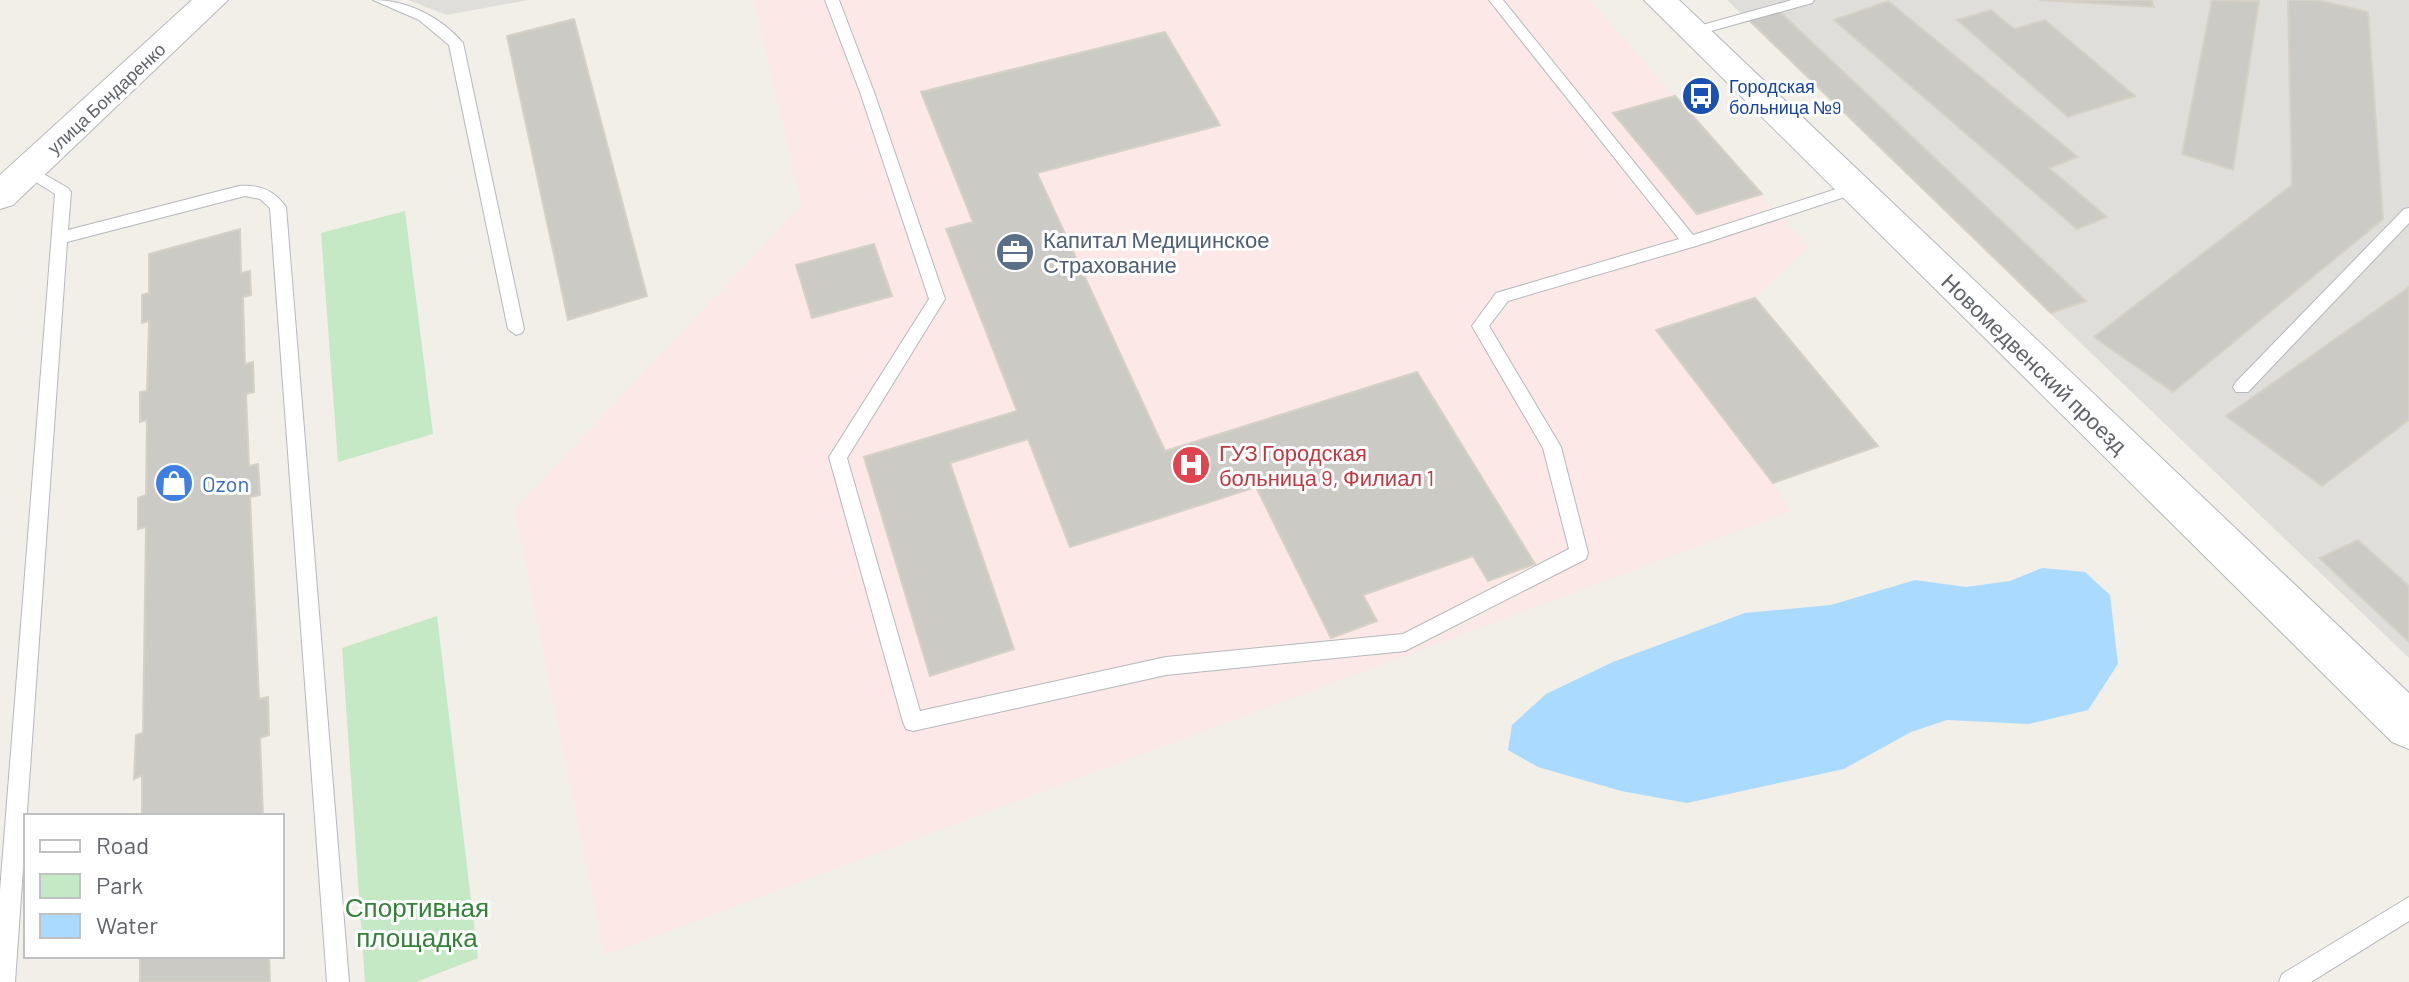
<svg xmlns="http://www.w3.org/2000/svg" width="2409" height="982" viewBox="0 0 2409 982" font-family="Barlow,sans-serif">
<style>
.industrial{fill:#e0deda}
.medical{fill:#fce8e6}
.green{fill:#c5e8c5}
.water{fill:#aadaff}
.building{fill:#cccac5;stroke:#d6d1c6;stroke-width:2}
.lines{fill:none;stroke-linecap:round;stroke-linejoin:round}
.service-casing{stroke:#b5b8bc;stroke-width:2}
.tertiary-casing{stroke:#b5b8bc;stroke-width:2}
.service{fill:#fff;fill-rule:evenodd}
.tertiary{fill:#fff;fill-rule:evenodd}
.labels{text-anchor:middle;dominant-baseline:central;stroke-width:6;stroke-linejoin:round;paint-order:stroke}
.far-transit-label{font-size:18px;fill:#164399;stroke:#fff;text-anchor:start}
.far-street-label{font-size:18px;fill:#5f6368;stroke:#fff}
.service-label{font-size:22px;fill:#4e5e75;stroke:#fff;text-anchor:start}
.street-label{font-size:22px;fill:#5f6368;stroke:#fff}
.health-label{font-size:22px;fill:#be3a42;stroke:#fff;text-anchor:start}
.shop-label{font-size:22px;fill:#366cbe;stroke:#fff;text-anchor:start}
.near-park-label{font-size:26px;fill:#348238;stroke:#fff}
</style>
<rect width="100%" height="100%" fill="#f1efe8"/>
<path class="industrial" d="M408 0H528L447 15Z
M1727 0H2409V658L2092 354Z"/>
<path class="medical" d="M754 0H1590L1772 208 1809 246 1755 298 1878 446 1774 483 1790 512 605 955 515 509 802 205Z"/>
<path class="green" d="M405 211 433 434 338 462 321 233Z
M437 616 478 958 416 982H365L342 648Z"/>
<path class="water" d="M2042 568 2085 572 2110 595 2118 664 2088 710 2029 724 1947 720 1911 732 1844 769 1687 803 1621 791 1538 767 1508 750 1512 725 1546 694 1613 662 1745 613 1831 605 1915 580 1966 587 2010 581Z"/>
<path class="building" d="M2039 0H2151L2154 7Z
M2212 0 2259 1 2233 170 2182 154Z
M2288 0H2318L2368 12 2383 219 2173 392 2094 337 2292 185Z
M1888 1 2078 157 2049 168 2107 217 2077 229 1834 20Z
M1991 10 2014 29 2045 20 2135 96 2068 117 1957 20Z
M1779 11 2086 301 2051 313 1749 20Z
M574 19 647 296 568 320 507 36Z
M1165 32 1220 125 1037 173 1165 451 1417 372 1535 564 1488 581 1473 556 1363 595 1377 621 1331 638 1256 487 1070 547 1028 439 950 463 1014 649 930 676 864 457 1017 411 946 229 973 222 921 92Z
M1675 96 1762 194 1697 214 1613 113Z
M240 229 241 273 250 271 251 295 243 297 245 364 253 362 254 392 246 394 249 466 258 464 260 495 250 497 259 699 268 697 269 735 260 738 263 816H142V775L134 779 136 735 143 733 146 527 138 529V498L146 495 147 420 140 422V392L147 391 149 321 142 323V295L149 293V254Z
M874 244 892 296 812 318 796 265Z
M2409 287V420L2322 486 2226 416Z
M1755 298 1878 446 1773 483 1656 330Z
M2358 540 2409 586V642L2319 558Z
M140 956H269L270 982H140Z"/>
<g class="lines">
<g class="service-casing">
<path id="service" d="M373 0C407 0 441 17 463 43L524 329 522 333 516 335 508 329 449 45 419 20Z
M825 0H839L874 92 945 299 847 458 920 711 1166 657 1403 634 1569 549 1543 448 1472 326 1496 293 1679 239 1489 0H1503L1693 235 1855 183 1863 188 1860 192 1696 246 1508 301 1489 326 1561 447 1588 553 1586 559 1405 651 1166 675 913 731 906 729 903 722 829 457 929 299 860 92Z
M1792 0H1814L1812 3 1693 36 1686 32 1688 29Z
M28 165 68 188 71 192 68 230 239 186C259 184 274 190 286 207L349 982H327L270 208 260 199 245 196 67 242 15 982H0V891L55 194 23 174 20 170Z
M2409 208V223L2248 392H2236L2233 387 2236 382 2404 209Z
M2409 897V921L2311 982H2279L2282 974Z"/>
</g>
<g class="tertiary-casing">
<path id="tertiary" d="M192 0H228L13 205 0 209V175Z
M1644 0H1679L2409 693V749L2392 742Z"/>
</g>
<use href="#service" class="service"/>
<use href="#tertiary" class="tertiary"/>
</g>
<defs>
<g id="bus-disc" transform="scale(2)"><circle r="9.5" fill="#1a4fb4" stroke="#fff"/><path d="M-5-6H5V4H4V6H2V4H-2V6H-4V4H-5ZM-3.5-4V0h7V-4ZM-3.5 1.2v1.5H-2V1.2ZM2 1.2v1.5H3.5V1.2Z" fill="#fff"/></g>
<g id="office-disc" transform="scale(2)"><circle r="9.5" fill="#5c6f8a" stroke="#fff"/><path d="M-6-3h4V-5.5h4V-3h4V5H-6ZM-1-4.5V-3h2v-1.5ZM-6 0V1H6V0Z" fill="#fff"/></g>
<g id="hospital-disc" transform="scale(2)"><circle r="9.5" fill="#e0444e" stroke="#fff"/><path d="M-5-5h3v3.5h4V-5h3V5h-3V1.5h-4V5h-3Z" fill="#fff"/></g>
<g id="shop-disc" transform="scale(2)"><circle r="9.5" fill="#3f7fe0" stroke="#fff"/><path d="M-5-2.5h2.3a2.7 3.5 0 0 1 5.4 0H5L5.5 6h-11ZM-1.5-2.5h3a1.5 2.3 0 0 0-3 0Z" fill="#fff"/></g>
</defs>
<g fill-rule="evenodd">
<use href="#bus-disc" x="1701" y="96"/>
<use href="#office-disc" x="1015" y="252"/>
<use href="#hospital-disc" x="1191" y="465"/>
<use href="#shop-disc" x="174" y="483"/>
</g>
<g class="labels">
<g class="far-transit-label">
<text x="1729" y="86">Городская<tspan x="1729" dy="21">больница №9</tspan></text>
</g>
<g class="far-street-label">
<text transform="translate(106 98) rotate(-43)">улица Бондаренко</text>
</g>
<g class="service-label">
<text x="1043" y="239">Капитал Медицинское<tspan x="1043" dy="25">Страхование</tspan></text>
</g>
<g class="street-label">
<text transform="translate(2035 363) rotate(44)">Новомедвенский проезд</text>
</g>
<g class="health-label">
<text x="1219" y="452">ГУЗ Городская<tspan x="1219" dy="25">больница 9, Филиал 1</tspan></text>
</g>
<g class="shop-label">
<text x="202" y="483">Ozon</text>
</g>
<g class="near-park-label">
<text x="417" y="906">Спортивная<tspan x="417" dy="30">площадка</tspan></text>
</g>
</g>
<rect x="24" y="814" width="260" height="144" fill="#ffffff" stroke="#bfc1c3" stroke-width="2"/>
<rect x="40" y="840" width="40" height="12" fill="#ffffff" stroke="#bfc1c3" stroke-width="2"/>
<text x="96" y="854" font-size="24" fill="#5f6368">Road</text>
<rect x="40" y="874" width="40" height="24" fill="#c5e8c5" stroke="#bfc1c3" stroke-width="2"/>
<text x="96" y="894" font-size="24" fill="#5f6368">Park</text>
<rect x="40" y="914" width="40" height="24" fill="#aadaff" stroke="#bfc1c3" stroke-width="2"/>
<text x="96" y="934" font-size="24" fill="#5f6368">Water</text>
</svg>
